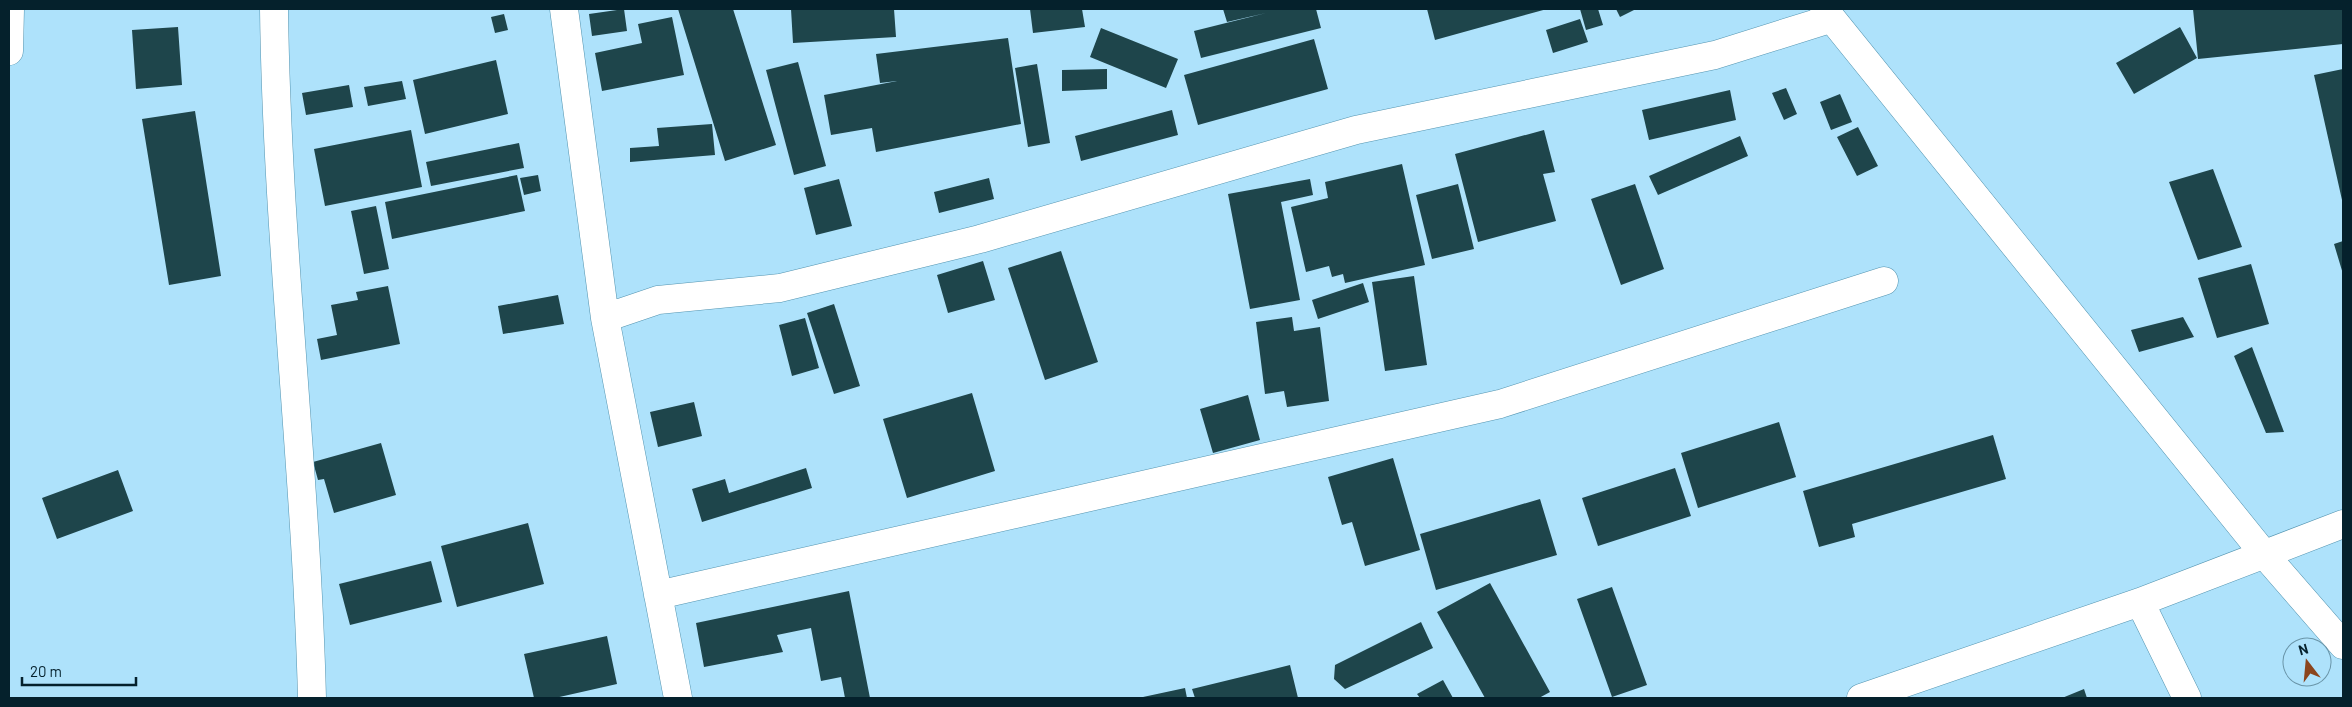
<svg xmlns="http://www.w3.org/2000/svg" width="2352" height="707" viewBox="0 0 2352 707" font-family="Barlow,sans-serif">
<style>
.building{fill:#1e454b}
.lines{fill:none;stroke-linecap:round;stroke-linejoin:round}
.minor-casing{stroke:#5394b0;stroke-width:29}
.minor{stroke:#fff;stroke-width:28}
</style>
<rect width="100%" height="100%" fill="#aee2fb"/>
<path class="building" d="M624 9 627 31 592 36 589 14Z
M678 9H733L776 145 725 161Z
M791 9H894L896 37 793 43Z
M1030 9H1082L1085 27 1033 33Z
M1223 9H1316L1321 28 1201 58 1194 31 1266 13 1227 22Z
M1427 9H1547L1435 40Z
M1580 9H1598L1603 25 1586 30Z
M1616 9H1636L1620 17Z
M2193 9H2343V44L2198 59Z
M504 14 508 30 495 33 491 17Z
M672 17 684 75 602 91 595 53 642 43 638 24Z
M1580 19 1588 42 1553 53 1546 30Z
M178 27 182 85 136 89 132 30Z
M2180 27 2197 58 2134 94 2116 63Z
M1101 28 1178 59 1166 88 1090 57Z
M1008 38 1021 124 876 152 872 128 831 135 824 95 897 81 880 83 876 54Z
M1314 39 1328 89 1198 125 1184 75Z
M496 60 508 114 425 134 413 80Z
M798 62 826 166 794 175 766 70Z
M1037 64 1050 143 1028 147 1015 68Z
M1107 69V89L1062 91V70Z
M2343 69V200H2342L2314 75Z
M402 81 406 99 368 106 364 87Z
M349 85 353 107 306 115 302 93Z
M1786 88 1797 114 1784 120 1772 93Z
M1730 90 1736 120 1649 140 1642 110Z
M1840 94 1852 122 1831 130 1820 102Z
M1172 110 1178 135 1081 161 1075 136Z
M195 111 221 276 169 285 142 119Z
M712 124 715 155 630 162V148L659 146 657 128Z
M1858 127 1878 166 1857 176 1837 137Z
M411 130 422 187 325 206 314 149Z
M1544 130 1555 172 1543 174 1556 221 1478 242 1455 154Z
M1740 136 1748 156 1658 195 1649 176Z
M519 143 524 168 431 186 426 162Z
M1402 164 1425 265 1345 283 1343 274 1332 277 1329 266 1306 272 1291 207 1328 198 1325 182Z
M2213 169 2242 247 2198 260 2169 182Z
M517 175 525 211 392 239 385 202Z
M538 175 541 191 524 195 520 178Z
M989 178 994 199 939 213 934 192Z
M839 179 852 226 816 235 804 188Z
M1310 179 1313 195 1281 202 1300 300 1250 309 1228 194Z
M1458 184 1474 249 1432 259 1416 195Z
M1635 184 1664 269 1621 285 1591 199Z
M376 206 389 269 364 274 351 211Z
M2343 241V274L2334 244Z
M1061 251 1098 362 1045 380 1008 268Z
M983 261 995 300 948 313 937 275Z
M2251 264 2269 324 2217 338 2198 278Z
M1414 276 1427 365 1385 371 1372 282Z
M1363 283 1369 302 1318 319 1312 300Z
M388 286 400 344 321 360 317 339 337 335 331 305 358 300 356 292Z
M558 295 564 324 503 334 498 306Z
M834 304 860 386 834 394 807 313Z
M1292 317 1294 331 1320 327 1329 401 1287 407 1284 391 1265 394 1256 322Z
M2183 317 2194 337 2139 352 2131 330Z
M805 318 819 368 792 376 779 325Z
M2252 347 2284 432 2266 433 2234 356Z
M972 393 995 471 907 498 883 419Z
M1248 395 1260 440 1213 453 1200 409Z
M694 402 702 436 658 447 650 412Z
M1779 422 1796 477 1698 508 1681 453Z
M1993 435 2006 479 1852 524 1855 537 1819 547 1803 491Z
M381 443 396 495 334 513 324 479 318 480 313 462Z
M1393 458 1420 550 1365 566 1352 522 1342 525 1328 477Z
M806 468 812 488 702 522 692 489 725 479 729 493Z
M1675 468 1691 516 1598 546 1582 498Z
M118 470 133 511 57 539 42 498Z
M1540 499 1557 555 1436 590 1420 534Z
M528 523 544 584 457 607 441 546Z
M431 561 442 602 350 625 339 584Z
M1490 583 1550 692 1539 698H1485L1437 612Z
M1612 587 1647 685 1612 697 1577 599Z
M849 591 870 698H845L841 677 821 681 811 628 777 635 783 652 704 667 696 623Z
M1421 622 1433 648 1345 689 1334 679 1335 665Z
M607 636 617 684 555 698H534L524 654Z
M1290 665 1298 698H1195L1192 689Z
M1443 680 1453 698H1420L1417 694Z
M1185 688 1187 698H1143V697Z
M2084 689 2087 698H2062Z"/>
<g class="lines">
<g class="minor-casing">
<path id="minor" d="M274 9C277 239 306 468 312 698
M564 9 605 318 678 698
M1824 9 2264 554 2343 645
M9 51 10 9
M605 318 658 300 780 288 980 239 1356 130 1715 55 1830 19
M658 595 1500 404 1884 281
M2140 602 2187 698
M1861 698 2140 602 2343 524"/>
</g>
<use href="#minor" class="minor"/>
</g>
<rect width="2352" height="707" fill="none" stroke="#05212c" stroke-width="20"/>
<g transform="translate(2307 662) rotate(344)"><circle r="24" fill="#aee2fb" stroke="#6a95a8"/>
<path d="M0-4L9 19L0 12L-9 19Z" fill="#8b451d"/>
<text y="-8" font-size="14" font-weight="bold" text-anchor="middle" fill="#05212c">N</text>
</g>
<path d="M22 677v8h114v-8" fill="none" stroke="#05212c" stroke-width="2.5"/>
<text x="30" y="677" font-size="15" fill="#05212c" stroke="#aee2fb" stroke-width="4" paint-order="stroke">20 m</text>
</svg>
